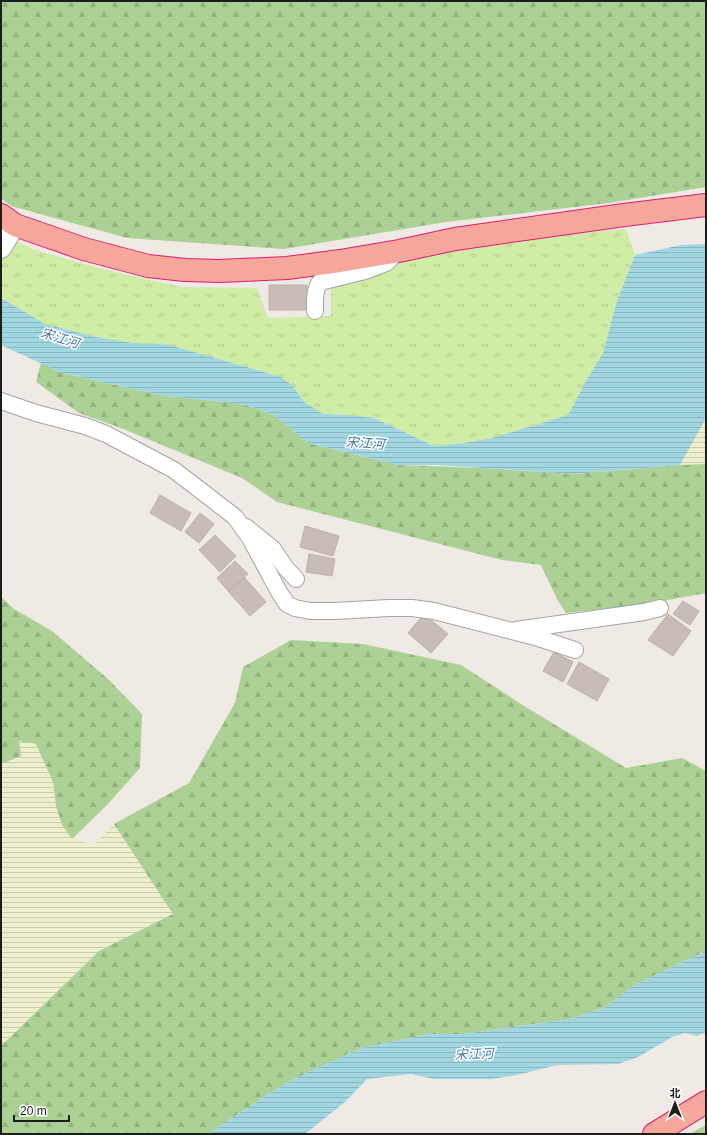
<svg xmlns="http://www.w3.org/2000/svg" width="707" height="1135" viewBox="0 0 707 1135" font-family="Arial,'Noto Sans SC',sans-serif">
<style>
.farmland{fill:url(#farmland-rules)}
.grass{fill:url(#grass-tufts)}
.forest{fill:url(#forest-firs)}
.water{fill:url(#water-rules)}
.building{fill:#c7bcb6;stroke:#c2afa4}
.lines{fill:none;stroke-linecap:round;stroke-linejoin:round}
.minor-casing{stroke:#a4a4a4;stroke-width:18}
.tertiary-casing{stroke:#a4a4a4;stroke-width:22}
.trunk-casing{stroke:#e31a70;stroke-width:24}
.minor{stroke:#fff;stroke-width:16}
.tertiary{stroke:#fff;stroke-width:20}
.trunk{stroke:#f5a79c;stroke-width:22}
.labels{text-anchor:middle;dominant-baseline:central;stroke-width:3;stroke-linejoin:round;paint-order:stroke}
.water-label{font-size:13px;font-style:italic;fill:#3f79a2;stroke:#fff}
</style>
<defs>
<pattern id="farmland-rules" width="6" height="5" patternUnits="userSpaceOnUse"><rect width="6" height="5" fill="#efefcd"/><path d="M0 2.5h6" fill="none" stroke="#ccccb0"/></pattern>
<pattern id="grass-tufts" width="24" height="20" patternUnits="userSpaceOnUse"><rect width="24" height="20" fill="#cfeda5"/><path d="M3 7l-1-3M5 7V3M7 7l1-3M15 17l-1-3M17 17v-4M19 17l1-3" fill="none" stroke="#b1cb8e"/></pattern>
<pattern id="forest-firs" width="22" height="20" patternUnits="userSpaceOnUse"><rect width="22" height="20" fill="#acd195"/><path d="M5 1l3.5 6h-7zM16 11l3.5 6h-7z" fill="#94b380"/></pattern>
<pattern id="water-rules" width="6" height="5" patternUnits="userSpaceOnUse"><rect width="6" height="5" fill="#a0d7e0"/><path d="M0 2.5h6" fill="none" stroke="#89b8c0"/></pattern>
</defs>
<rect width="100%" height="100%" fill="#efeae3"/>
<path class="farmland" d="M706 418V464L680 465 695 437Z
M19 741 36 744 53 782 56 806 72 839 94 845 114 824 173 914 99 951 1 1046V764L21 756Z"/>
<path class="grass" d="M626 229 635 255 616 304 603 353 587 379 568 415 492 438 464 443 434 446 374 418 348 415 323 414 304 402 293 386 267 373 166 344H132L96 337 45 324 1 298V233L32 249 102 269 182 287 257 288 268 318 331 316V284L397 265 402 256 565 233Z"/>
<path class="forest" d="M1 1H706V187L609 203 446 222 284 249 127 238 11 206 1 198Z
M41 363 62 373 165 396 235 403 253 407 274 415 308 443 399 465 482 468 574 474 680 465 706 464V593L641 605 566 613 557 599 541 565 502 560 277 502 242 478 121 428 79 413 36 382Z
M1 597 14 609 52 631 108 679 142 714 140 768 107 805 72 839 62 825 56 806 53 782 36 744 19 741 21 756 1 764Z
M291 640 363 644 461 665 521 704 626 768 682 758 706 771V951L634 985 606 1007 571 1019 463 1034H430L362 1048 306 1073 276 1089 208 1134H1V1046L99 951 173 914 114 824 189 783 235 703 243 667Z
M706 1125V1134H689Z"/>
<path class="water" d="M706 244V418L680 465 574 474 439 465H399L308 443 274 415 253 407 235 403 165 396 62 373 1 345V298L45 324 96 337 132 343 166 344 281 377 293 386 304 402 323 414 348 415 374 418 434 446 464 443 492 438 568 415 587 379 603 353 616 304 635 255 681 245Z
M706 951V1032L697 1036 685 1033 672 1037 638 1057 618 1064 557 1065 517 1075 491 1079H434L411 1074 367 1079 346 1101 305 1134H208L276 1089 306 1073 362 1048 430 1034H463L571 1019 606 1007 634 985Z"/>
<path class="building" d="M269 285H307V310H269Z
M160 495 191 513 181 531 150 513Z
M200 513 214 524 199 543 185 532Z
M305 526 339 536 333 556 300 547Z
M215 535 236 556 220 572 199 550Z
M309 554 335 559 332 576 306 572Z
M235 561 248 574 228 591 217 578Z
M244 577 266 602 250 616 228 591Z
M683 601 699 611 690 625 673 614Z
M424 614 448 634 431 653 408 633Z
M668 614 691 631 673 656 648 640Z
M554 652 573 662 563 682 543 671Z
M579 662 609 679 597 701 567 684Z"/>
<g class="lines">
<g class="minor-casing">
<path id="minor" d="M315 311C315 301 314 291 320 282L365 271 386 263 396 253
M1 401 36 413 85 426 106 434 174 470 235 517 250 538 279 592 287 604 295 608 310 611H334L389 608H412L434 611 535 637 575 650
M246 527 273 549 285 567 296 579
M516 630 644 612 660 608"/>
</g>
<g class="tertiary-casing">
<path id="tertiary" d="M1 248 15 225"/>
</g>
<g class="trunk-casing">
<path id="trunk" d="M1 215 15 225 84 249 148 266 185 270 219 271 287 268 340 261 399 251 455 239 624 215 706 205
M654 1134 706 1102"/>
</g>
<use href="#minor" class="minor"/>
<use href="#tertiary" class="tertiary"/>
<use href="#trunk" class="trunk"/>
</g>
<g class="labels">
<g class="water-label">
<text transform="translate(60 338) rotate(17)">宋江河</text>
<text transform="translate(365 443) rotate(4)">宋江河</text>
<text transform="translate(474 1054) rotate(-2)">宋江河</text>
</g>
</g>
<rect width="707" height="1135" fill="none" stroke="#1d1d1d" stroke-width="4"/>
<g transform="translate(675 1103)" stroke="#ffffff" stroke-width="3" paint-order="stroke">
<path d="M0-3L7 15L0 10L-7 15Z" fill="#1d1d1d"/>
<text y="-6" font-size="11" font-weight="bold" text-anchor="middle" fill="#1d1d1d">北</text>
</g>
<path d="M14 1115v6h55v-6" fill="none" stroke="#1d1d1d" stroke-width="2"/>
<text x="20" y="1115" font-size="12" fill="#1d1d1d" stroke="#ffffff" stroke-width="3" paint-order="stroke">20 m</text>
</svg>
